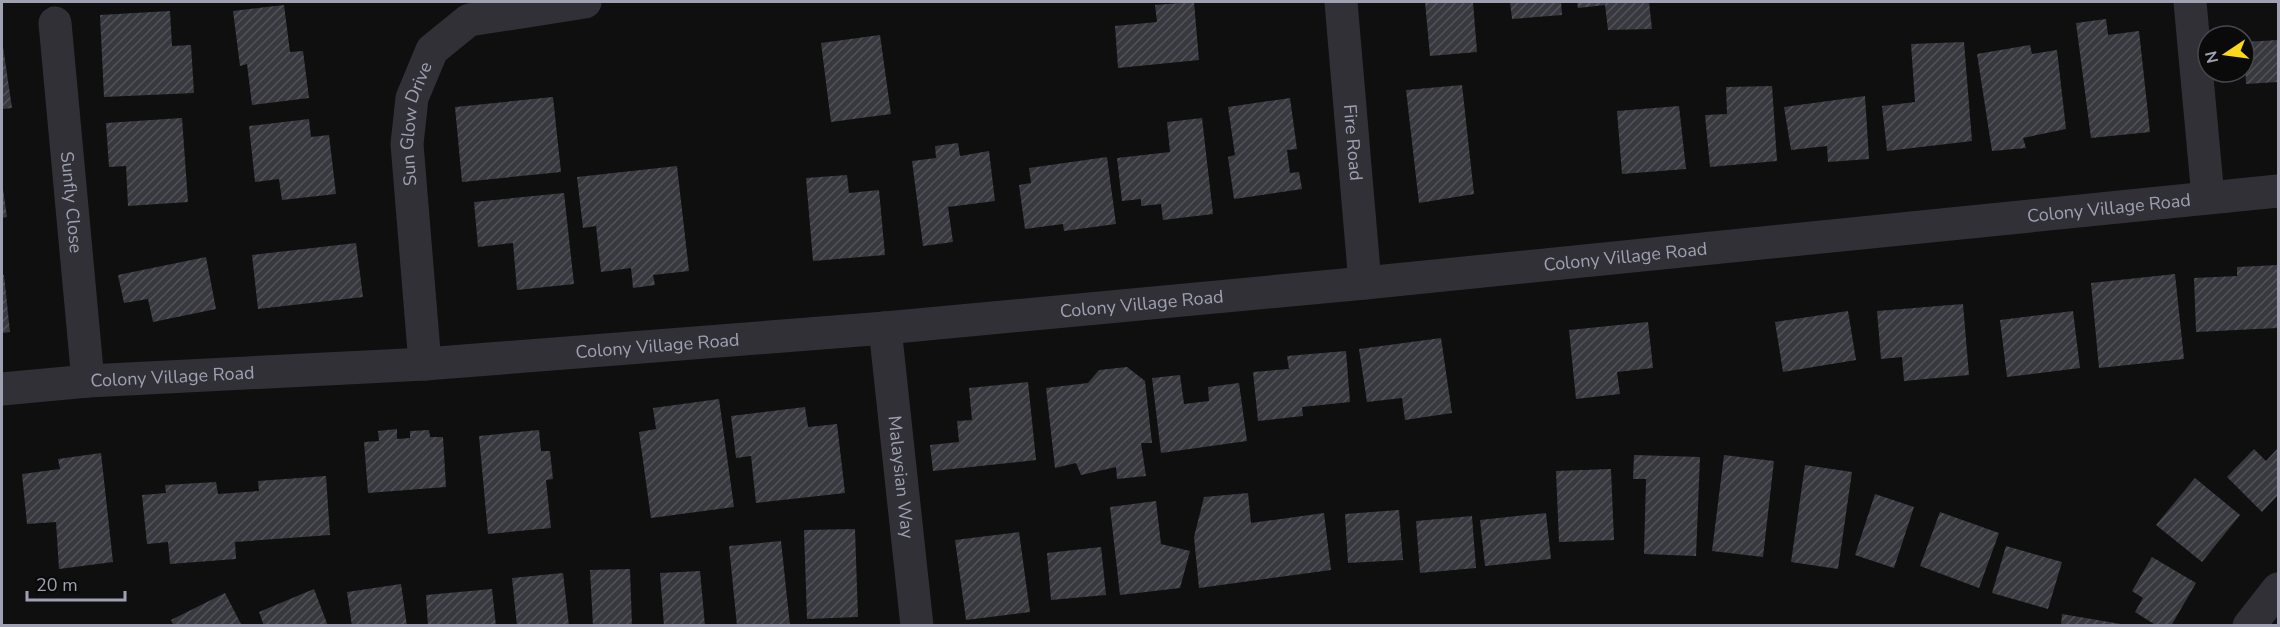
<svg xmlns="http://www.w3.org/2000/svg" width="2280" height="627" viewBox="0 0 2280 627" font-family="'Nunito Sans',sans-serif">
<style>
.building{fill:url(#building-hatch)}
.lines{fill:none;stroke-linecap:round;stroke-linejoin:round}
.minor{stroke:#303036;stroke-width:33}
.labels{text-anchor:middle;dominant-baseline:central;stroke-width:5;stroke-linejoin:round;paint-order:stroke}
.street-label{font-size:18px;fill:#9fa1b2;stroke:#0a0a0b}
</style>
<defs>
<pattern id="building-hatch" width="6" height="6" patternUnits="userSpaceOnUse" patternTransform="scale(1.5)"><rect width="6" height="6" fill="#38393e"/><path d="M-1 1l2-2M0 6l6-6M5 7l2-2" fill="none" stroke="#525258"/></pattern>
</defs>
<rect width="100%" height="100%" fill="#0f0f10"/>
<path class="building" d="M1194 2 1199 60 1118 68 1115 26 1157 22 1155 5Z
M1425 2H1473L1477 52 1430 56Z
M1510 2H1561L1562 15 1512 19Z
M1577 2H1649L1652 29 1608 30 1605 5 1578 8Z
M284 5 290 52 303 51 309 98 252 105 247 64 240 66 233 11Z
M170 11 172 46 191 45 194 93 104 97 100 15Z
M2106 19 2108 35 2139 31 2150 132 2091 138 2076 23Z
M880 35 891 114 831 122 821 43Z
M2 40 12 108 2 109Z
M2278 40V82L2246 84 2244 42Z
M1964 42 1972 141 1887 151 1882 106 1915 102 1911 44Z
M2030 45 2032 54 2057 50 2066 129 2023 138 2026 148 1992 151 1977 54Z
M1462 85 1474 194 1419 203 1406 90Z
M1772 86 1777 161 1710 167 1705 115 1727 114 1726 87Z
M1865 96 1869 159 1828 162 1827 146 1791 150 1784 107Z
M553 97 561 172 462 182 455 107Z
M1290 98 1297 149 1287 150 1290 173 1299 172 1302 189 1234 199 1228 157 1235 155 1228 107Z
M1679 106 1686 169 1622 174 1617 111Z
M182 118 188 202 128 206 126 166 109 167 106 123Z
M1202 118 1213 214 1163 220 1161 204 1141 206V199L1122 201 1117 158 1170 152 1167 122Z
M309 119 311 137 329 135 336 194 282 200 279 179 255 182 249 126Z
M958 143 960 156 989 151 995 201 948 207 953 242 923 246 912 161 936 158 935 146Z
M1107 157 1116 224 1064 231 1063 224 1025 229 1019 185 1031 183 1029 168Z
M677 166 689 271 653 275 655 285 633 288 631 268 601 272 596 226 583 228 577 177Z
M847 175 849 193 879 190 885 255 813 261 806 178Z
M2 182 7 217 2 218Z
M564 193 574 284 517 290 513 243 478 247 474 202Z
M356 243 363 297 258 309 252 255Z
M206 257 216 309 153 322 148 299 124 303 118 275Z
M2278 265V328L2196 332 2194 278 2237 276V267Z
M2175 274 2184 359 2099 368 2091 283Z
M2 275H4L10 332 2 333Z
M1963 304 1969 375 1904 381 1902 357 1881 359 1877 311Z
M1848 311 1856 360 1783 372 1775 322Z
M2073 311 2080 368 2007 377 2000 320Z
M1648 322 1653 368 1617 372 1620 394 1576 399 1569 330Z
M1441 338 1452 413 1405 420 1402 398 1367 402 1359 349Z
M1346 351 1350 402 1302 407 1303 416 1258 421 1253 372 1289 369 1287 356Z
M1127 367 1145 381 1152 443H1141L1146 476 1117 479 1116 467 1081 475 1076 463 1055 468 1046 388 1088 383 1099 370Z
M1180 375 1184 404 1209 401 1208 387 1239 383 1247 441 1161 453 1152 378Z
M1028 382 1036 460 933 471 930 445 959 442 957 421 972 420 969 388Z
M719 399 734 507 651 518 639 432 656 429 653 408Z
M805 407 808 427 837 424 845 493 756 503 751 456 736 458 731 416Z
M397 429V439L410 438V431L429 430 430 437H443L446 487 368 493 364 442 379 441 378 431Z
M539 430 541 451H550L553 479 546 480 551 528 488 534 479 436Z
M2278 448V495L2262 512 2227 477 2254 449 2266 461Z
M101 453 113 562 59 569 56 522 27 524 22 474 60 469 58 459Z
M1634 455 1700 457 1696 556 1644 554 1646 479H1633Z
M1724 455 1774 461 1763 557 1712 551Z
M1805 465 1852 472 1838 569 1791 562Z
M1611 469 1614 540 1559 542 1556 471Z
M326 476 330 535 235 542 236 559 170 564 168 542 147 544 142 495 166 493 165 485 216 482 218 494 259 491 258 481Z
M2195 478 2240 515 2202 562 2156 525Z
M1248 493 1251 523 1324 513 1331 570 1199 588 1194 537 1204 497Z
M1875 494 1914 507 1894 568 1855 555Z
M1156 501 1161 544 1190 551 1180 588 1120 595 1110 507Z
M1399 510 1403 560 1348 563 1345 514Z
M1940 512 1999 533 1979 588 1920 566Z
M1546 513 1551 559 1485 566 1480 520Z
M1472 516 1476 568 1420 573 1416 521Z
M855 529 858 617 807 619 804 530Z
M1019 532 1030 612 966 620 955 540Z
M781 541 790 626H737L729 546Z
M2006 546 2062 562 2048 609 1992 593Z
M1101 547 1106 595 1051 600 1047 553Z
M2152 557 2196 583 2171 626H2157L2135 612 2143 598 2132 591Z
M630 569 632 626H593L590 570Z
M700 571 705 626H664L660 573Z
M563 573 569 626H517L512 578Z
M401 584 407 626H352L347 592Z
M314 589 328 626H264L259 612Z
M492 589 496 626H428L426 595Z
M225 593 242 626H174L171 620Z
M2062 614 2121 624V626H2061Z"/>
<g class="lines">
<g class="minor">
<path id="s1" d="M1341 2 1365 283"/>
<path d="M2190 2 2208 197"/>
<path id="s2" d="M55 23 88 381"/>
<path id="s3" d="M885 328 917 626"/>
<path id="s4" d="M425 364 407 144 412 98 432 50 469 20 585 2"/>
<path id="s5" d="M2 389 88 381 425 364 885 328 1365 283 2278 191"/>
<path d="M2249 626 2278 589"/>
</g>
</g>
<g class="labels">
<g class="street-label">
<text stroke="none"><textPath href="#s4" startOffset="242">Sun Glow Drive</textPath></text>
<text stroke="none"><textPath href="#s1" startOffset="141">Fire Road</textPath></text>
<text stroke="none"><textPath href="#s2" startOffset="180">Sunfly Close</textPath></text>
<text stroke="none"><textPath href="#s5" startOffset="2115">Colony Village Road</textPath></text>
<text stroke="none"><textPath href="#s5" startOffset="1629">Colony Village Road</textPath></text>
<text stroke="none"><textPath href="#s5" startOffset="1143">Colony Village Road</textPath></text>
<text stroke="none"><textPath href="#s5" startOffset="657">Colony Village Road</textPath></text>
<text stroke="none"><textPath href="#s5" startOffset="171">Colony Village Road</textPath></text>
<text stroke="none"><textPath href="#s3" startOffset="150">Malaysian Way</textPath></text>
</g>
</g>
<rect width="2280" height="627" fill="none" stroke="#9fa1b2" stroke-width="6"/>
<g transform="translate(2226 54) rotate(257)"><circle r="28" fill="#0a0a0b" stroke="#46464e" stroke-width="1.5"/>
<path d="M0-4.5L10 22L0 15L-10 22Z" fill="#fcd81b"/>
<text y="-9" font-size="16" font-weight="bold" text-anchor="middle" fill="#9fa1b2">N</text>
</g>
<path d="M27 591v9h98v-9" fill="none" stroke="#9fa1b2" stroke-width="3"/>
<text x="36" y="591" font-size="18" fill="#9fa1b2" stroke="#0a0a0b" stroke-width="4.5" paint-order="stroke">20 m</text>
</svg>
